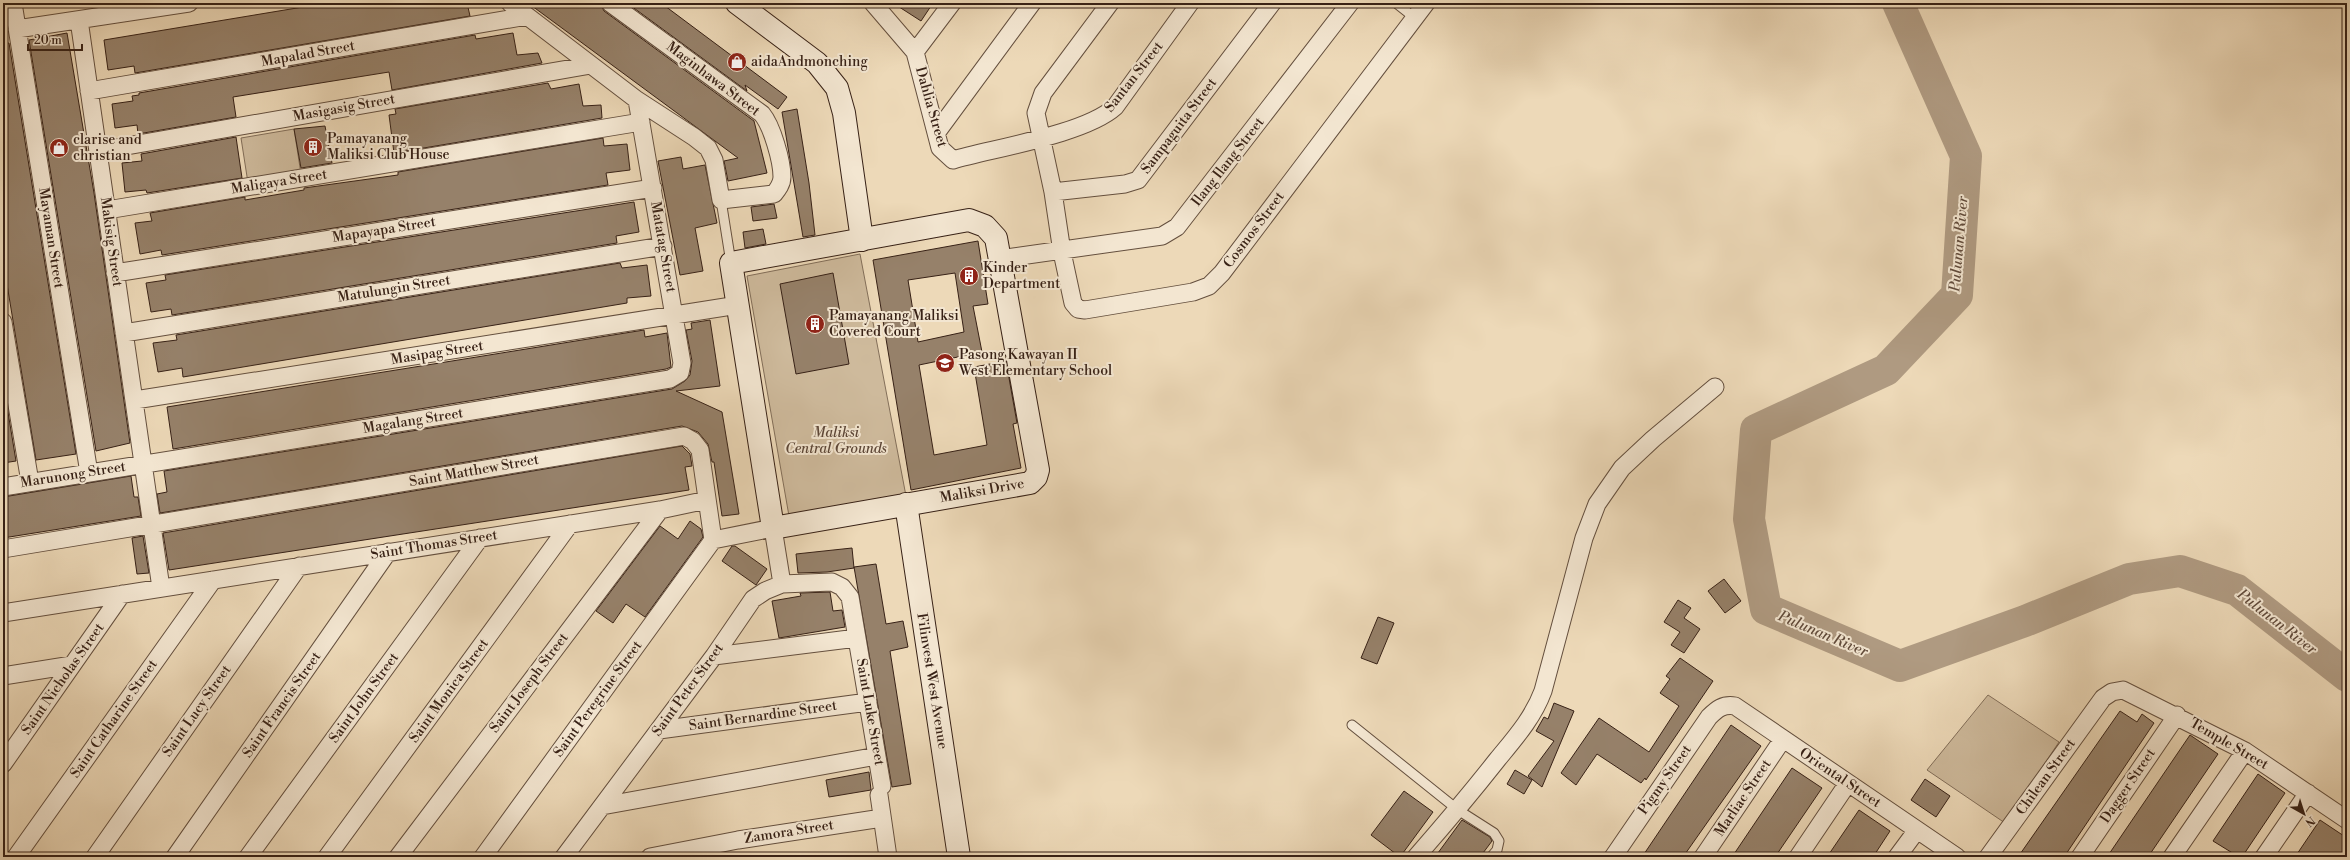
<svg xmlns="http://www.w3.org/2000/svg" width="2350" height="860" viewBox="0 0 2350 860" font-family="'Libre Bodoni',serif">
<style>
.green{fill:#ceba9c;stroke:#826e59}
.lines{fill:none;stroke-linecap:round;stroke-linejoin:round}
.river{stroke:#af9a81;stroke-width:32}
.building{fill:#96816a;stroke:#372116;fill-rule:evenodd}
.lane-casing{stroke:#644f3e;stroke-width:11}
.street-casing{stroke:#644f3e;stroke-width:19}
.secondary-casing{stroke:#372116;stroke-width:24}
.lane{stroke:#f3e6d1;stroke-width:9}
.street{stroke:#f3e6d1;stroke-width:17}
.secondary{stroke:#f3e6d1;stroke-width:22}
.labels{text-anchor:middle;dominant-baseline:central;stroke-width:4;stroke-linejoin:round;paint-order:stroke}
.street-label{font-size:14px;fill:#372116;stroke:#f3e6d1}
.poi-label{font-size:14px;fill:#372116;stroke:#f3e6d1;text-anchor:start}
.park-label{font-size:14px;font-style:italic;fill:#5d4738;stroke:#f3e6d1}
.water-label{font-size:15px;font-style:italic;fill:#614b3b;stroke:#f3e6d1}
</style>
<rect width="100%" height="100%" fill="#edd9b8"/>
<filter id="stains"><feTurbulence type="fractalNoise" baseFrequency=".005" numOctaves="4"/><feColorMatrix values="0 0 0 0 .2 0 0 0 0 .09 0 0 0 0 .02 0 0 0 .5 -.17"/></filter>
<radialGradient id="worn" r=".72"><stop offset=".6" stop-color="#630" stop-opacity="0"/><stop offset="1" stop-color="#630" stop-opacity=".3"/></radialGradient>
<path class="green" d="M294 129 301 174 248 183 241 138Z
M860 254 906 496 789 516 747 276Z
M1988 695 2059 742 2005 823 1927 770Z"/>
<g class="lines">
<path class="river" d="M1898 3 1966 156 1957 295 1886 370 1756 430 1749 519 1766 609 1900 666 2025 621 2129 579 2180 571 2237 590 2347 676"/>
</g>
<path class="building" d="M327 3H467L470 16 135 73 134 66 108 70 104 40Z
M528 3H600L604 11 754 121 767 173 728 181 724 161 738 158Z
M627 3H661L787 97 778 109 745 85 747 91Z
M893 3H933L921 21Z
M67 33 94 193 130 443 96 451 29 40Z
M513 33 517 55 538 53 542 63 392 90 389 72 233 97 236 117 138 134 137 125 115 128 112 104 133 101 132 96 139 95V93L475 35 476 39Z
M9 43 76 454 36 460 3 260V44Z
M548 83 551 89 579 84 583 106 601 105 602 118 394 153 389 115 396 114 395 109Z
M797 109 809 183 815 235 803 237 782 112Z
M325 126 332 163 301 168 294 129Z
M236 137 242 178 147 193 146 190 125 192 122 163 142 161 141 154Z
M603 138 604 146 627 144 630 170 606 173 608 185 162 255 161 250 140 254 135 223 152 221 150 213 245 197V200L304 190V188L398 175V172Z
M681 157 683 169 705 165 717 223 695 228 703 271 680 275 658 161Z
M634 202 639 232 616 236 617 243 172 315 171 309 151 312 146 283 166 280 165 275Z
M774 204 777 218 753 221 751 207Z
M763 229 766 244 745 248 743 232Z
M978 241 988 304 973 306 982 352 919 365 934 455 987 445 974 367 1006 361 1017 423 1013 424 1021 468 911 490 873 260ZM955 273 964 332 918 342 908 280Z
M620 263 622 268 647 265 651 296 627 298V303L183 377 182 368 158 372 153 343 177 340 176 335Z
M833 273 849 364 796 374 780 284Z
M710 320 720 386 676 391 722 412 739 514 722 516 714 462H712L708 444 698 432 682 426 160 513 157 494 167 492 164 471 672 389 685 381 690 375 692 361 686 330 692 329 691 323Z
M644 330 645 337 667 333 671 367 666 369 173 449 167 407Z
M3 382 16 461 3 463Z
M682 446 690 454 692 466 685 467 689 490 169 570 163 533Z
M131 476 134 497H138L141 516 3 538V497Z
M690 521 701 529 703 537 645 617 626 604 613 623 596 611 660 526 678 539Z
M143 536 149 573 137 574 132 538Z
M732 546H735L767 569 756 585 722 561Z
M852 548 854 568 827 572 798 573 796 554Z
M876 564 886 624 903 621 908 647 890 651 911 784 892 787 854 567Z
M1724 579 1741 601 1725 613 1708 591Z
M830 592 833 611 842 610 845 627 779 638 772 601 801 596 800 593Z
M1678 600 1691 608 1684 618 1700 629 1684 653 1671 645 1680 632 1664 622Z
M1378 617 1394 623 1377 664 1361 658Z
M1680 658 1713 681 1646 780 1645 778 1641 783 1597 754 1576 785 1561 773 1599 718 1649 752 1679 706 1660 693 1670 679 1666 676Z
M1554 703 1574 711 1542 787 1528 776 1554 741 1536 731 1544 717 1548 719Z
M2120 711 2137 722 2142 714 2154 723 2064 857H2018Z
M1731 725 1761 746 1683 857H1642Z
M2190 735 2218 754 2148 857H2107Z
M1792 768 1822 788 1775 857H1732Z
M1515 770 1532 780 1524 794 1507 784Z
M869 772 871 790 829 797 826 780Z
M2258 774 2285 793 2242 857H2239L2213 841Z
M1925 779 1950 796 1936 817 1911 800Z
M1404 791 1433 812 1400 857 1371 835Z
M1859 810 1890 831 1873 857H1827Z
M1462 820 1490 837 1492 841 1480 857H1435Z
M2320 820 2347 838V845L2339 857H2295Z"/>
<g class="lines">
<g class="lane-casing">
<path id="lane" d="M1396 3 1415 18
M721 200 731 263
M1352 725 1458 810 1494 833 1499 841 1497 850 1491 857"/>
</g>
<g class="street-casing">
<path id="street" d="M13 3 89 473
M510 3 637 100 694 137 708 148 714 160 721 200 774 194C778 189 782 184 782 177 782 161 772 126 762 114L610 3
M873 3 915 52 940 148 953 160C995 148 1085 134 1115 107L1190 3
M1110 3 1043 93 1036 113 1053 192 1062 252 1073 303 1078 309 1085 310 1193 292 1209 286 1222 273 1426 3
M79 20 161 588
M17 29 189 3
M915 52 952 3
M89 91 527 16
M937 132 1032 3
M98 151 591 65
M1053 192 1125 184 1138 180 1272 3
M107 210 641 122
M999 259 1162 236 1177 227 1350 3
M115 273 653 188
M3 322 30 482
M124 333 663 246
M135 400 738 305
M3 487 670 379 680 373 682 363 637 100
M713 540 773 528 782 584
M3 549 684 436 693 441 700 450 713 540
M3 613 660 510 707 500
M714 656 857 638
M3 676 72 665
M659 730 868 702
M3 764 122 594
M879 795 888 857
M602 806 877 756
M16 857 213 580
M95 857 299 566
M175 857 388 552
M248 857 480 538
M327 857 570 524
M398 857 660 510
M483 857 713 540
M564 857 714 656 753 599 765 591 782 584 832 582 842 587 850 597 882 786
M650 857 738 840 882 818
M1416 857C1444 825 1471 793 1497 760 1515 738 1533 718 1543 691L1584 538 1597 504 1622 468 1653 439 1715 387
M1613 857 1709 717C1717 709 1723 704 1735 706L1957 857
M1703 857 1783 739
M1798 857 1848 783
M1897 857 1917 830
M1988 857 2103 698 2112 692 2123 690 2245 751 2347 820
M2080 857 2177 715
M2172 857 2245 751
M2264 857 2308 793"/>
</g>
<g class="secondary-casing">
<path id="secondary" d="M737 3 817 63 837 88 844 113 862 240
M969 220 985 226 996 238 1038 470 1036 477 1030 483 773 528 731 263Z
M906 504 959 857"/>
</g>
<use href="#lane" class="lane"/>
<use href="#street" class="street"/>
<use href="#secondary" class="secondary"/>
</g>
<defs>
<g id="shop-disc" transform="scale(1)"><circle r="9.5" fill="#8f2418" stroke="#f3e6d1"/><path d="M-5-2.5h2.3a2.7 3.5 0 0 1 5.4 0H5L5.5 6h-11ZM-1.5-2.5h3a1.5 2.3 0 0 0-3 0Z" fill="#fff"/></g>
<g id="building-disc" transform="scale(1)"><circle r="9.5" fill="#8f2418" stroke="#f3e6d1"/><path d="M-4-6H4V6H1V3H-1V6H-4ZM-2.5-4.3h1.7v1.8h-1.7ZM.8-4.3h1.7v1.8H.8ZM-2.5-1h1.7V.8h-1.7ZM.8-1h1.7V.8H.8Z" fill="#fff"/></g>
<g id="school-disc" transform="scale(1)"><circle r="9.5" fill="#8f2418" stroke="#f3e6d1"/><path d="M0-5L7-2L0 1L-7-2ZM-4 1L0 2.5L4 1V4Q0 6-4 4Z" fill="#fff"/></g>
</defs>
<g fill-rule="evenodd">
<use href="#shop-disc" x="737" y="62"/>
<use href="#building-disc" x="313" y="147"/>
<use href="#shop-disc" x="59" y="148"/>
<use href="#building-disc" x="969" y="276"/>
<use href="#building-disc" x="815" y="324"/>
<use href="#school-disc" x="945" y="363"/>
</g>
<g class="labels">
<g class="street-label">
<text transform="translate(308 54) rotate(-10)">Mapalad Street</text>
<text transform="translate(1134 77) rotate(-52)">Santan Street</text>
<text transform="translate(713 79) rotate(37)">Maginhawa Street</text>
<text transform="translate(931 107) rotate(74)">Dahlia Street</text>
<text transform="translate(344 108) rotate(-10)">Masigasig Street</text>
<text transform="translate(1179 126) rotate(-53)">Sampaguita Street</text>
<text transform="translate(1228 162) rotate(-52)">Ilang Ilang Street</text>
<text transform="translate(279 182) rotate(-9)">Maligaya Street</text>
<text transform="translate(384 230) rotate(-9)">Mapayapa Street</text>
<text transform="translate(1254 230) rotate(-53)">Cosmos Street</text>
<text transform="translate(51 238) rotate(81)">Mayaman Street</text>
<text transform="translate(111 242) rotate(82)">Makisig Street</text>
<text transform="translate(663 247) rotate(80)">Matatag Street</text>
<text transform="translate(394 289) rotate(-9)">Matulungin Street</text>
<text transform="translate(437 353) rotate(-9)">Masipag Street</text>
<text transform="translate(413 421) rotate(-9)">Magalang Street</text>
<text transform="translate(474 471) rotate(-10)">Saint Matthew Street</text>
<text transform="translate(73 475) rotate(-9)">Marunong Street</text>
<text transform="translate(982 491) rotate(-10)">Maliksi Drive</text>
<text transform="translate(434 545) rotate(-9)">Saint Thomas Street</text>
<text transform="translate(63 679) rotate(-55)">Saint Nicholas Street</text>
<text transform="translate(932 681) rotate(81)">Filinvest West Avenue</text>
<text transform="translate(529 683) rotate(-53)">Saint Joseph Street</text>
<text transform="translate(688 690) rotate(-54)">Saint Peter Street</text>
<text transform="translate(449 691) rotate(-54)">Saint Monica Street</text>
<text transform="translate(364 698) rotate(-54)">Saint John Street</text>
<text transform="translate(598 699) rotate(-54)">Saint Peregrine Street</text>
<text transform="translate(282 705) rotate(-55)">Saint Francis Street</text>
<text transform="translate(197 711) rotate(-55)">Saint Lucy Street</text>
<text transform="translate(870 712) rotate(80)">Saint Luke Street</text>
<text transform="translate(763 716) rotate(-8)">Saint Bernardine Street</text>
<text transform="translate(114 719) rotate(-55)">Saint Catharine Street</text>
<text transform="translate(2229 744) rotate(30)">Temple Street</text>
<text transform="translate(2046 777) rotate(-54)">Chilean Street</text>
<text transform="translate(1840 778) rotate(34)">Oriental Street</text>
<text transform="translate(1665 780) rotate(-55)">Pigmy Street</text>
<text transform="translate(2128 786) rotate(-56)">Dagger Street</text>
<text transform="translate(1743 798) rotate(-56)">Marliac Street</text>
<text transform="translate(789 832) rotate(-9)">Zamora Street</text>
</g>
<g class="poi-label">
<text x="751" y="62">aidaAndmonching</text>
<text x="327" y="139">Pamayanang<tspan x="327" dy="16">Maliksi Club House</tspan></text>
<text x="73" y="140">clarise and<tspan x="73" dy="16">christian</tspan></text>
<text x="983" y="268">Kinder<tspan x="983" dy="16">Department</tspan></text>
<text x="829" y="316">Pamayanang Maliksi<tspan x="829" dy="16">Covered Court</tspan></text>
<text x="959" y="355">Pasong Kawayan II<tspan x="959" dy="16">West Elementary School</tspan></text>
</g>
<g class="park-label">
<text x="836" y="433">Maliksi<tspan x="836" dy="16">Central Grounds</tspan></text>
</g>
<g class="water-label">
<text transform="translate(1959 244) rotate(-85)">Pulunan River</text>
<text transform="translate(2277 622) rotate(38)">Pulunan River</text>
<text transform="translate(1823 634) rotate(23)">Pulunan River</text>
</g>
</g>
<rect width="2350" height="860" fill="none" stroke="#edd9b8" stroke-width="16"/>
<rect x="4" y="4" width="2342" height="852" fill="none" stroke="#372116" stroke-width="2"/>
<rect x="8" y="8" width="2334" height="844" fill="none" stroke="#372116"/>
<g transform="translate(2304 814) rotate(141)" stroke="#f3e6d1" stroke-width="3" paint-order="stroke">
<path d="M0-3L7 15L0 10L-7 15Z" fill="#372116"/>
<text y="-6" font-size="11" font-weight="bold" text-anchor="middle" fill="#372116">N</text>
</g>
<path d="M28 44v6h54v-6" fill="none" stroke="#372116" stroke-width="2"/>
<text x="34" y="44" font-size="12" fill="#372116" stroke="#f3e6d1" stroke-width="3" paint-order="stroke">20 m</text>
<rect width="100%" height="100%" filter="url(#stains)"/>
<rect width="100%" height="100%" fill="url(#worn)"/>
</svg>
